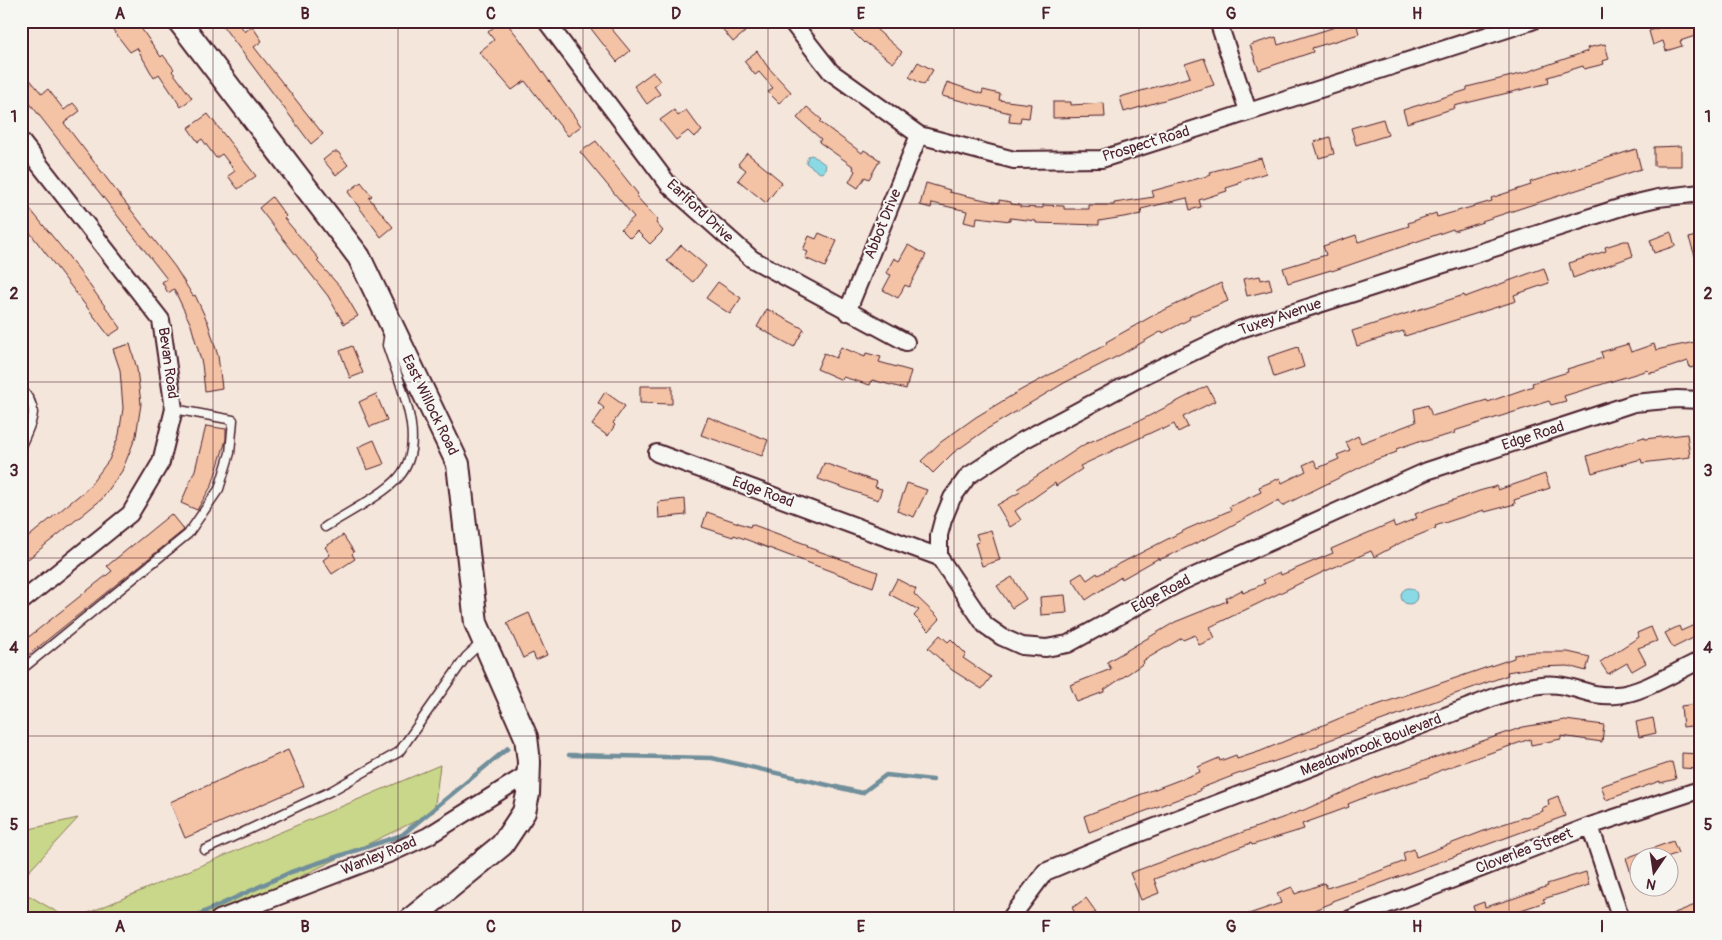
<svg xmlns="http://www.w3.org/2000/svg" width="1722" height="940" viewBox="0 0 1722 940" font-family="Pangolin,sans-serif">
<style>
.green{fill:#c9d78a;stroke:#8a7b5a}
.water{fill:#8adae5;stroke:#708f9b}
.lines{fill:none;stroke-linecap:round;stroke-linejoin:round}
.stream{stroke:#708f9b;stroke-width:4.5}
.building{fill:#f4c2a5;stroke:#4a1f2b}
.lane-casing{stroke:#4a1f2b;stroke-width:11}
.street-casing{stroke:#4a1f2b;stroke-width:20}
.secondary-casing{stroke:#4a1f2b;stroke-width:26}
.lane{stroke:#f6f6f2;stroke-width:8}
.street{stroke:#f6f6f2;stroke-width:16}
.secondary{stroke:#f6f6f2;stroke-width:22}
.grid{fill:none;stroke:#4a1f2b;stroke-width:1;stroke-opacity:0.55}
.labels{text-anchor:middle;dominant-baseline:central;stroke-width:4;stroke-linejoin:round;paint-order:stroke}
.street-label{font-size:15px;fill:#4a1f2b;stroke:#f6f6f2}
.neatline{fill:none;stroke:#4a1f2b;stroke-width:2}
.grid-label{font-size:16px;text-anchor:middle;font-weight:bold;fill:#4a1f2b}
</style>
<rect width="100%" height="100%" fill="#f5e6db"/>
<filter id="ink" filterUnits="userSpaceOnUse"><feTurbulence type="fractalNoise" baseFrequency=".02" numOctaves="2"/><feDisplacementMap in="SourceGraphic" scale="10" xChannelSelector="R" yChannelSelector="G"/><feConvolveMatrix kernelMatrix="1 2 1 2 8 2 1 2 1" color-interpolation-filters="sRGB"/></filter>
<g filter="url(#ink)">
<path class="green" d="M440 765 434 812 213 919H74Z
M78 818 21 880V831Z
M21 891 69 919H21Z"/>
<path class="water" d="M812 155 826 165 824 172 820 173 806 163 808 156Z
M1401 596a8 8 0 1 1 16 0a8 8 0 1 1-16 0Z"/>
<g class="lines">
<path class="stream" d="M569 755 712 758 862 793 886 775 933 780
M189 919 291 872 402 835 508 748"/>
</g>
<path class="building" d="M106 21H136L161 57 163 55 174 69 172 71 192 98 181 107 159 74 154 78 137 48 130 52Z
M219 21H237L245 32 252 26 262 41 254 47 323 134 311 144Z
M501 21H505L518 37 581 126 568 136 525 81 512 90 479 52 494 40 488 32Z
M585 21H605L630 51 617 62Z
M716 21H737L745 32 733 42Z
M858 21H867L902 52 893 63 865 42 864 43 850 29Z
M1340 21H1356L1359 34 1312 48 1313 52 1259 70 1250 45 1276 37 1278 45 1335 27 1334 23Z
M1679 21H1701V34L1680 41 1682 46 1666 51 1663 41 1653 45 1649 31Z
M1605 44 1609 59 1603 61 1604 64 1584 69 1583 66 1548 77 1549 83 1454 106 1455 108 1407 123 1403 110 1467 90V87L1524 73 1588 51 1587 48Z
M757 51 767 66 791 92 779 103 768 92 773 88 759 72 755 75 744 61Z
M1204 58 1214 85 1124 112 1120 97 1190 77 1185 64Z
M918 62 933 70 924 85 909 77Z
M21 69 42 94 48 89 64 110 73 103 80 111 64 123 175 267 193 296 195 295 208 323 218 356 222 388 205 391 202 364 191 325 174 289 168 293 162 282 167 279 21 92Z
M653 72 660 81 654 86 660 94 647 104 634 86Z
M947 82 982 94 983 90 1000 94 999 100 1031 104 1029 118 1021 117 1020 123 1009 122 1010 113 942 96Z
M1053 102H1071V105L1104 103 1105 117 1053 118Z
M807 107 822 120 820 122 862 153 864 150 880 160 869 179 865 177 858 188 849 182 855 171 853 169 854 167 819 142 821 139 797 118Z
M674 110 678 116 686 110 702 131 694 137 688 131 676 140 660 120Z
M208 114 256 176 238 189 228 176 235 171 222 154 216 158 202 139 198 142 188 128Z
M1383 119 1388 135 1356 145 1351 128Z
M1330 137 1334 154 1319 158 1314 142Z
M596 141 638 194 636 196 658 220 656 223 663 231 650 244 637 231 630 238 621 229 634 217 580 152Z
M1681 146V166H1654V147Z
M1636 149 1641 169 1482 221 1483 222 1454 231 1453 229 1332 271 1331 270 1288 283 1283 268 1326 255 1323 246 1356 235 1358 242 1409 226 1408 223 1436 213 1437 217 1492 201 1491 198 1531 185 1530 182Z
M333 152H338L348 165 336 175 323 160Z
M747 153 782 182 766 203 738 180 746 170 738 164Z
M1261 158 1266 173 1238 182 1239 184 1226 188 1227 191 1199 200 1201 207 1190 210 1187 198 1141 209 1142 214 1099 221V225L1036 223V221L1010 218V221L977 217 976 225 964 222 967 211 932 203 931 208 920 205 926 183 950 190 949 192 999 203V200L1011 202V204L1020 205V207L1043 208V205L1064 206V209H1089V205H1114V203L1154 197 1152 191 1211 175 1210 172Z
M361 182 372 196 369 198 393 227 381 237 348 192Z
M272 197 286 216 284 218 319 259 317 261 342 289 358 316 344 324 328 296 259 208Z
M21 198 66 253 121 328 109 336 21 221Z
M1671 232 1675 246 1654 253 1650 240Z
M819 233 837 241 825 267 805 258 808 252 803 250 809 236 816 239Z
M1701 234V267L1699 268 1689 238Z
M1624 241H1629L1633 256 1573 278 1569 263 1606 251 1605 247Z
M681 245 706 266 693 282 667 261Z
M908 245 926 255 909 287 905 285 898 298 883 290 891 275 886 273 894 258 899 261Z
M1544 268 1549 283 1514 295 1516 301 1405 336 1403 331 1357 346 1352 331 1464 295 1465 297Z
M1260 276 1261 280 1269 278 1272 290 1247 296 1243 279Z
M718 282 741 298 730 314 706 298Z
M1221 283 1228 301 1189 317 1190 319 1163 333 1162 331 1122 354 1064 383 987 429 953 453 933 473 921 461 941 442 976 417 1021 390 1107 344 1106 342 1154 315Z
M767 309 804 329 794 347 757 327Z
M1695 342 1696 347 1701 346V365L1690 368 1688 361 1656 372 1649 373 1648 370 1564 396 1566 401 1551 405 1549 401 1454 431 1455 433 1422 442V440L1396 449 1397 452 1375 460 1282 506 1279 500 1216 534 1159 560V558L1122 579 1121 577 1086 600 1072 579 1082 573 1087 580 1097 573 1098 575 1187 529 1231 510 1229 507 1261 492 1259 487 1280 478 1282 483 1306 471 1303 465 1314 460 1318 468 1339 459 1337 455 1350 450 1346 442 1358 436 1361 443 1416 422 1414 409 1428 405 1432 416 1487 400 1488 402 1533 386 1532 383 1568 372 1567 369 1603 358 1601 352 1628 344 1631 352 1654 344 1656 350Z
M130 344 137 369 141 404 136 436 122 471 102 499 28 559 21 551V543L88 488 109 460 119 435 123 408 120 370 113 349Z
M352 346 363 373 350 378 340 351Z
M841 347 865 357 866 353 881 357 879 362 911 371 906 389 872 380 870 385 843 377 842 380 817 369 824 353 836 358Z
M1298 347 1304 367 1274 377 1268 357Z
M640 386H672V404L640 403Z
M1207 386 1215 401 1183 417 1188 427 1178 432 1174 424 1162 430 1161 428 1080 466 1082 469 1056 486 1055 483 1015 511 1021 520 1010 527 997 505 1020 492 1017 489 1085 444 1143 419Z
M605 392 625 406 613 423 615 425 608 436 592 425 604 408 598 403Z
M376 394 387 420 370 427 359 402Z
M708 417 768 440 762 456 701 435Z
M206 426 226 429V440L212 485 197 510 181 503 195 470Z
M1687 434 1690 457 1642 463 1641 459 1592 473 1587 456 1644 437 1645 439Z
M374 440 384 464 367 470 358 447Z
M824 463 877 482 875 487 882 489 878 500 818 479Z
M1545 474 1550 488 1514 500 1515 504 1485 512 1484 510 1435 526 1436 528 1402 542 1374 557 1371 551 1321 573 1210 627 1215 638 1199 645 1195 635 1183 640 1182 638 1143 661 1144 663 1104 690V692L1077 702 1070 685 1111 669 1107 662 1175 622 1227 601 1226 598 1242 590 1243 593 1265 583 1263 580 1280 572 1281 575 1333 553 1331 549 1393 522 1395 527 1417 518 1415 514 1428 509 1479 491 1497 486 1498 490Z
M907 483 927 490 914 517 897 511Z
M685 499 686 515 659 518 658 502Z
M707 512 750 527 751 524 808 545 807 547 878 572 873 587 734 535 733 537 702 527Z
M171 514 184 530 21 661V643L112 571 107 566Z
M991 530 1000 560 982 566 975 543 979 542 976 534Z
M343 535 354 552 352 554 355 559 332 574 323 560 330 555 325 547Z
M1012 577 1026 599 1012 608 997 586Z
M897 579 916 589 914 594 940 619 929 631 914 616 919 610 889 594Z
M1065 595 1067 613 1041 615 1040 597Z
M529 613 547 655 536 660 533 653 523 658 507 623Z
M1701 622V634L1673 648 1665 633 1679 626 1681 631Z
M1651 627 1657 641 1638 648 1646 663 1632 671 1627 663 1608 674 1600 662 1639 637 1637 633Z
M940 635 948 642 951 639 966 654 963 658 991 677 982 689 952 670 928 648Z
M1532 652H1568L1590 657 1586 671 1568 666 1537 667 1507 672 1508 675 1369 725 1319 744V746L1235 775 1199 789 1200 791 1089 832 1084 816 1200 772 1198 767 1219 758 1220 761 1236 755 1237 759 1261 751 1345 716 1514 658V655Z
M1696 704 1698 725 1683 727 1681 706Z
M1653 718 1656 733 1639 737 1636 722Z
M1565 720 1604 725 1602 742 1561 736V739L1531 745 1530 739 1441 770 1427 777 1371 795 1348 804 1349 807 1302 824 1304 829 1252 845 1251 843 1154 879 1159 893 1141 900 1130 873 1304 810 1375 778 1523 727Z
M288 750 304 786 185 838 170 802Z
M1682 753 1699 754 1698 769 1682 768Z
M1672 762 1676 779 1660 783V781L1606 800 1601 786Z
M1558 796 1565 816 1541 825 1332 901V903L1291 919H1240V917L1281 903 1277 893 1292 887 1295 894 1325 883 1327 888 1374 873 1405 861 1403 853 1414 849 1416 857 1497 826 1543 811 1542 808 1549 805 1548 800Z
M1673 841 1678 853 1664 858H1640V870L1631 873 1626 858Z
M1586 872 1589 885 1543 899 1545 902 1494 919H1478L1473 906 1484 902 1485 907 1515 898 1548 886 1547 884Z
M1086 898 1096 912 1086 919H1079L1072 908Z
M1695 905 1701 919H1662V918Z"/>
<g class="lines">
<g class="lane-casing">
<path id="lane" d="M21 389C42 410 31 422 21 446
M325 527C345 514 385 494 399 477 429 442 399 383 387 345L389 332
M21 670 188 534 219 489 230 453 233 420 174 409
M205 850 331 791 399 752 466 657 482 642"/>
</g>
<g class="street-casing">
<path id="street" d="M546 21 669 185 752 259 906 342
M791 21 831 72 919 135 1014 160 1102 159 1532 21
M1218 21 1248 111
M21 141 161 320 174 409 161 462 130 514 21 602
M847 312 919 135
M657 453 939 557 985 625 1002 637 1022 646 1046 648 1068 644 1181 582 1427 471 1634 403 1677 399 1701 400
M939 557V535L943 520 952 498 968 476 1020 442 1149 373 1241 329 1628 205 1658 198 1701 193
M1590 826 1621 919
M219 919 391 853 428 836 529 773
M1010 919 1045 872 1119 841 1500 695C1521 689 1543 681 1564 686 1584 690 1594 697 1616 695 1641 694 1677 671 1701 660
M1350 919 1590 826 1693 792H1701"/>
</g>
<g class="secondary-casing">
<path id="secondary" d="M179 21 359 257 458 464 476 623 526 737 529 762 528 794 524 812 502 845 411 919"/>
</g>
<use href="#lane" class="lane"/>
<use href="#street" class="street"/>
<use href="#secondary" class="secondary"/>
</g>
</g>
<path class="grid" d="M213 21V919M398 21V919M583 21V919M768 21V919M954 21V919M1139 21V919M1324 21V919M1509 21V919M21 204H1701M21 382H1701M21 558H1701M21 736H1701"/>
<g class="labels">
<g class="street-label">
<text transform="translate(1146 144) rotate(-17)">Prospect Road</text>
<text transform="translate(700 211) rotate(43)">Earlford Drive</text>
<text transform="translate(883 224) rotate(-68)">Abbot Drive</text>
<text transform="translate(1280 317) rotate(-19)">Tuxey Avenue</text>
<text transform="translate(168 363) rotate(82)">Bevan Road</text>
<text transform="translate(430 405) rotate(64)">East Willock Road</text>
<text transform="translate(1533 436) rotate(-18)">Edge Road</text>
<text transform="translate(763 492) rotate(20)">Edge Road</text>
<text transform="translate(1161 594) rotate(-28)">Edge Road</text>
<text transform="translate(1371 745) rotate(-21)">Meadowbrook Boulevard</text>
<text transform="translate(1524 851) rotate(-21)">Cloverlea Street</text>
<text transform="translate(379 856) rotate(-22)">Wanley Road</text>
</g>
</g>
<rect width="1722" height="940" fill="none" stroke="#f6f6f2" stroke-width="55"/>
<g transform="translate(1654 872) rotate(193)"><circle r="24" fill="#f6f6f2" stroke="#b1a0a2"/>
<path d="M0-4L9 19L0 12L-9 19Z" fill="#4a1f2b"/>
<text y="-8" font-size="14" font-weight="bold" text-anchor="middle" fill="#4a1f2b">N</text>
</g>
<rect x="28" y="28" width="1666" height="884" class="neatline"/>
<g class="grid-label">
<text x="120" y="19">A</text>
<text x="305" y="19">B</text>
<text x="491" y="19">C</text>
<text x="676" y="19">D</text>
<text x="861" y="19">E</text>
<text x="1046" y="19">F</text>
<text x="1231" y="19">G</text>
<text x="1417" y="19">H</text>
<text x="1602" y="19">I</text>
<text x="14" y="122">1</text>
<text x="1708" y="122">1</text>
<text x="14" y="299">2</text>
<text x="1708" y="299">2</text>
<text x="14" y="476">3</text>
<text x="1708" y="476">3</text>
<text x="14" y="653">4</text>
<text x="1708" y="653">4</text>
<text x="14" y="830">5</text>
<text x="1708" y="830">5</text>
<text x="120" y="932">A</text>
<text x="305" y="932">B</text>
<text x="491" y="932">C</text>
<text x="676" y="932">D</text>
<text x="861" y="932">E</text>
<text x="1046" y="932">F</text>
<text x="1231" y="932">G</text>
<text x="1417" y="932">H</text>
<text x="1602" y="932">I</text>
</g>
</svg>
